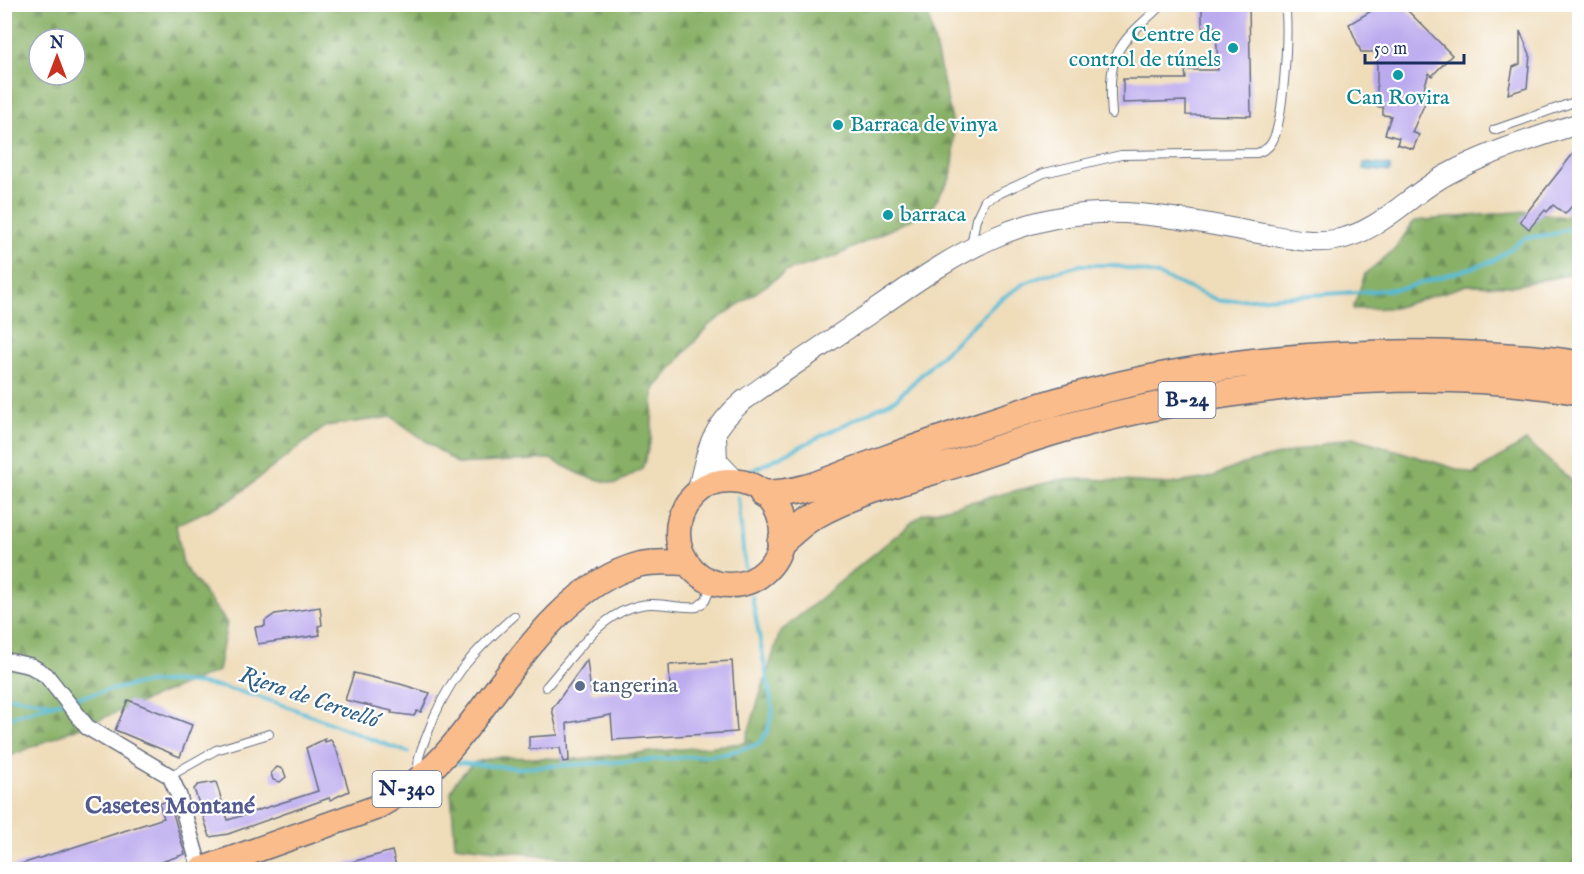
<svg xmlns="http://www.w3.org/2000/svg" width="1584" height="874" viewBox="0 0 1584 874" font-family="'IM FELL English',serif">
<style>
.forest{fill:url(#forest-firs);stroke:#527062;stroke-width:1.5;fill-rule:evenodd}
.water{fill:#55bad3;stroke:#387498;stroke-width:1.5}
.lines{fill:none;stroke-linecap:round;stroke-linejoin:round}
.stream{stroke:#55bad3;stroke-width:4}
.building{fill:#bcaaee}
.service-casing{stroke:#656c7e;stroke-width:10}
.minor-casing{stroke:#656c7e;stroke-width:18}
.tertiary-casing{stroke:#656c7e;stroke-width:22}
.primary-casing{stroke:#656c7e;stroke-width:27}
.motorway-casing{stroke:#656c7e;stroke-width:30}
.service{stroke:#fff;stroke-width:8}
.minor{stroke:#fff;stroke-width:15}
.tertiary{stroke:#fff;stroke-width:20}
.primary{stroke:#fabc8b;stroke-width:24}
.motorway{stroke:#fabc8b;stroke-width:27}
.culture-dot{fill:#0f9aa8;stroke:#fff;stroke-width:2}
.service-dot{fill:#5c6f8a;stroke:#fff;stroke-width:2}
.labels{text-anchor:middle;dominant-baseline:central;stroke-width:4.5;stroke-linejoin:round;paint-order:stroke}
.shield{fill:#fff;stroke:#5f6d8e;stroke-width:1.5}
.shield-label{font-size:21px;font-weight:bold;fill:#1b2f5e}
.culture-label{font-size:22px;fill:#0d838f;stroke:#fff;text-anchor:start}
.service-label{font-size:22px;fill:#4e5e75;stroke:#fff;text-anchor:start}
.water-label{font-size:24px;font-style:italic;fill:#2f6087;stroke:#fff}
.neighbourhood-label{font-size:24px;font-weight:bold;fill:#535a90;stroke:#fff}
</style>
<defs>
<pattern id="forest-firs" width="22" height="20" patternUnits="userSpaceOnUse" patternTransform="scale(1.5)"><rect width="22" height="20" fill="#88b066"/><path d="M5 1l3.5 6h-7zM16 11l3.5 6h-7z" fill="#6e9057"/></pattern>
</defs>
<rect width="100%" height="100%" fill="#fff"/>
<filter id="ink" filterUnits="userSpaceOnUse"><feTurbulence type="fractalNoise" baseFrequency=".0167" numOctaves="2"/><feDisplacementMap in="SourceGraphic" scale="12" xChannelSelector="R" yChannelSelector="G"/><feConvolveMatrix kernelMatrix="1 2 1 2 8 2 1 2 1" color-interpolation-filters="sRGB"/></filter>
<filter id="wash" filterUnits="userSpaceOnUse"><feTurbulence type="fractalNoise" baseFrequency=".008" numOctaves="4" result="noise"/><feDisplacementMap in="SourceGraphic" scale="24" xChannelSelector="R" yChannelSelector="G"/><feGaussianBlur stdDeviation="1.35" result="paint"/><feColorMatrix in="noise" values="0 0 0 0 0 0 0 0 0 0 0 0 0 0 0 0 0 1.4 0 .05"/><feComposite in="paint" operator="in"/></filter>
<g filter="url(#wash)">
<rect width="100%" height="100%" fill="#efdcb9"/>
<path class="forest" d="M5 5H926L953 125 954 156 951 177 930 210 834 257 787 271 708 326 654 389 651 440 642 469 616 484 584 476 550 459 458 464 392 417 326 426 232 499 176 525 183 565 227 623 218 671 5 758ZM39 39H75V75H39Z
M1579 200V273L1511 286 1467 285 1394 308 1353 309 1365 274 1395 249 1414 221 1527 211 1566 217Z
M1353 437 1473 474 1526 441 1579 487V869L668 870 455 845 451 792 456 781 473 763 495 757 578 759 745 743 780 632 922 514 1058 480 1091 479 1170 484 1209 478 1246 463Z"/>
<path class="water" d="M1364 163 1390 166V172L1363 169Z"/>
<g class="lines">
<path class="stream" d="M751 471 896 399 998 301 1025 283 1054 272 1080 265H1112L1158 275 1220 301 1373 291 1405 288 1493 261 1525 238 1554 234 1580 224
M738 497 745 569
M4 696 51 703
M71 699C107 691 142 680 180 682 260 686 332 728 408 752
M4 719 61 702
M457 763 519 768 651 760 725 754 759 744 767 732 773 711 752 597"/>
</g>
<g id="blocks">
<path class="building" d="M1202 4H1249L1251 116 1186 115V101L1123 103V79H1186L1185 70H1218L1216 27H1202Z
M1383 4H1401L1452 55 1432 76 1429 73 1422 94 1417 100 1426 101 1412 132 1419 135 1413 149 1397 144 1399 138 1385 134 1391 116 1383 115V107H1377V52H1361L1349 24Z
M1520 31 1530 54 1527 88 1508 94 1513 67 1520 64Z
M1580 145V197L1565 214 1553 205 1547 212 1545 210 1529 229 1520 221Z
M320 607 322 625 318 626 320 635 258 644 255 627 265 626V621L275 614Z
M587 660 591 693 670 687 669 665 732 661 737 732 613 740 611 715 567 723 569 761 563 762 560 748 529 749V737L558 735 552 709Z
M354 673 400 684 430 693 421 712 417 711 414 716 391 713 392 711 345 700Z
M128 700 192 725 180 757 115 730Z
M325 739V742L331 740 337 751 349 791 330 800 329 798 228 834 210 837 194 789 198 785 216 782 228 820 318 791 306 748Z
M277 767 283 769 286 777 280 782 273 780 271 773Z
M169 800 185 854 137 870H13L12 867 164 818 159 804Z
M392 851 397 870H337V866Z"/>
</g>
</g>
<g filter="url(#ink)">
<use href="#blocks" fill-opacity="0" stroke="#656c7e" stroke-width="1.5"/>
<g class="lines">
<g class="service-casing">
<path id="service" d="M1112 114C1107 50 1118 45 1163 4
M1494 130 1580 100
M971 246 976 219 985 200 1044 173 1121 155 1257 153C1263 151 1269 148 1272 142 1284 122 1289 29 1285 4
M546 687C574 656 604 606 650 604 666 603 681 609 697 607L705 601 713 583
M419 775C416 760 421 750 427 735 446 681 471 654 514 616
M170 776 216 750 269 734"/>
</g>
<g class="minor-casing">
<path id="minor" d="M4 660 31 666 46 675 87 727 170 776 179 796 200 869"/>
</g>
<g class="tertiary-casing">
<path id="tertiary" d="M716 437 717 461 737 482
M697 494C707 451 708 431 743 401 784 371 827 343 869 314 957 253 1025 204 1139 214 1179 217 1218 226 1258 233 1283 237 1309 244 1335 240 1379 233 1409 195 1446 175 1488 152 1535 138 1580 123"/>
</g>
<g class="primary-casing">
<path id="primary" d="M678 533a52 52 0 1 1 104 0a52 52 0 1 1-104 0Z
M200 870 375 808C404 792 429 774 450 749 503 688 557 585 641 564 655 561 672 562 687 563"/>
</g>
<g class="motorway-casing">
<path id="motorway" d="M763 494C802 495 831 479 867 466 934 442 1002 417 1070 398 1190 364 1315 352 1439 354 1486 355 1533 357 1580 365
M781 542C791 533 801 523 813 516 857 491 910 478 958 463 992 451 1027 439 1061 429 1220 385 1417 362 1580 391"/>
</g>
<use href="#service" class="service"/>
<use href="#minor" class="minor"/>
<use href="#tertiary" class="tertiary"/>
<use href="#primary" class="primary"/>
<use href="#motorway" class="motorway"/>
</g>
</g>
<g class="culture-dot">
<circle cx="1233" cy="48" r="6"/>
<circle cx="1398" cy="75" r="6"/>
<circle cx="838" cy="125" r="6"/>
<circle cx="888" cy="215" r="6"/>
</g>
<circle class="service-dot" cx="580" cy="686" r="6"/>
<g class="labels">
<g class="shield">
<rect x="1158.5" y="382" width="57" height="36" rx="4.5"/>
<rect x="372.5" y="771" width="69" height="36" rx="4.5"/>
</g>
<g class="shield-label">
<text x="1187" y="400">B-24</text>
<text x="407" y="789">N-340</text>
</g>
<g class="culture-label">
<text x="1221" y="35" text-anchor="end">Centre de<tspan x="1221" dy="25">control de túnels</tspan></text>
<text x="1398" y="98" text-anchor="middle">Can Rovira</text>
<text x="850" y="125">Barraca de vinya</text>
<text x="900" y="215">barraca</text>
</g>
<g class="service-label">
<text x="592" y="686">tangerina</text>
</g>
<g class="water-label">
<text transform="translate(309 698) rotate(19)">Riera de Cervelló</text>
</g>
<g class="neighbourhood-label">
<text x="170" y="806">Casetes Montané</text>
</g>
</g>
<rect width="1584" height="874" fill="none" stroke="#fff" stroke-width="24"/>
<g transform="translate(57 57)"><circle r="28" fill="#ffffff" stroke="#a4acbf" stroke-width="1.5"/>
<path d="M0-4.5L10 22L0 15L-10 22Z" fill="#c8321e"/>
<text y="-9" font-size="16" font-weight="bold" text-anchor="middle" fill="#1b2f5e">N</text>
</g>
<path d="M1365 54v9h99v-9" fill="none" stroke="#1b2f5e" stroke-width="3"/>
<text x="1374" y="54" font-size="18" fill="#1b2f5e" stroke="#ffffff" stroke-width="4.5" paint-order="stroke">50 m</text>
</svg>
